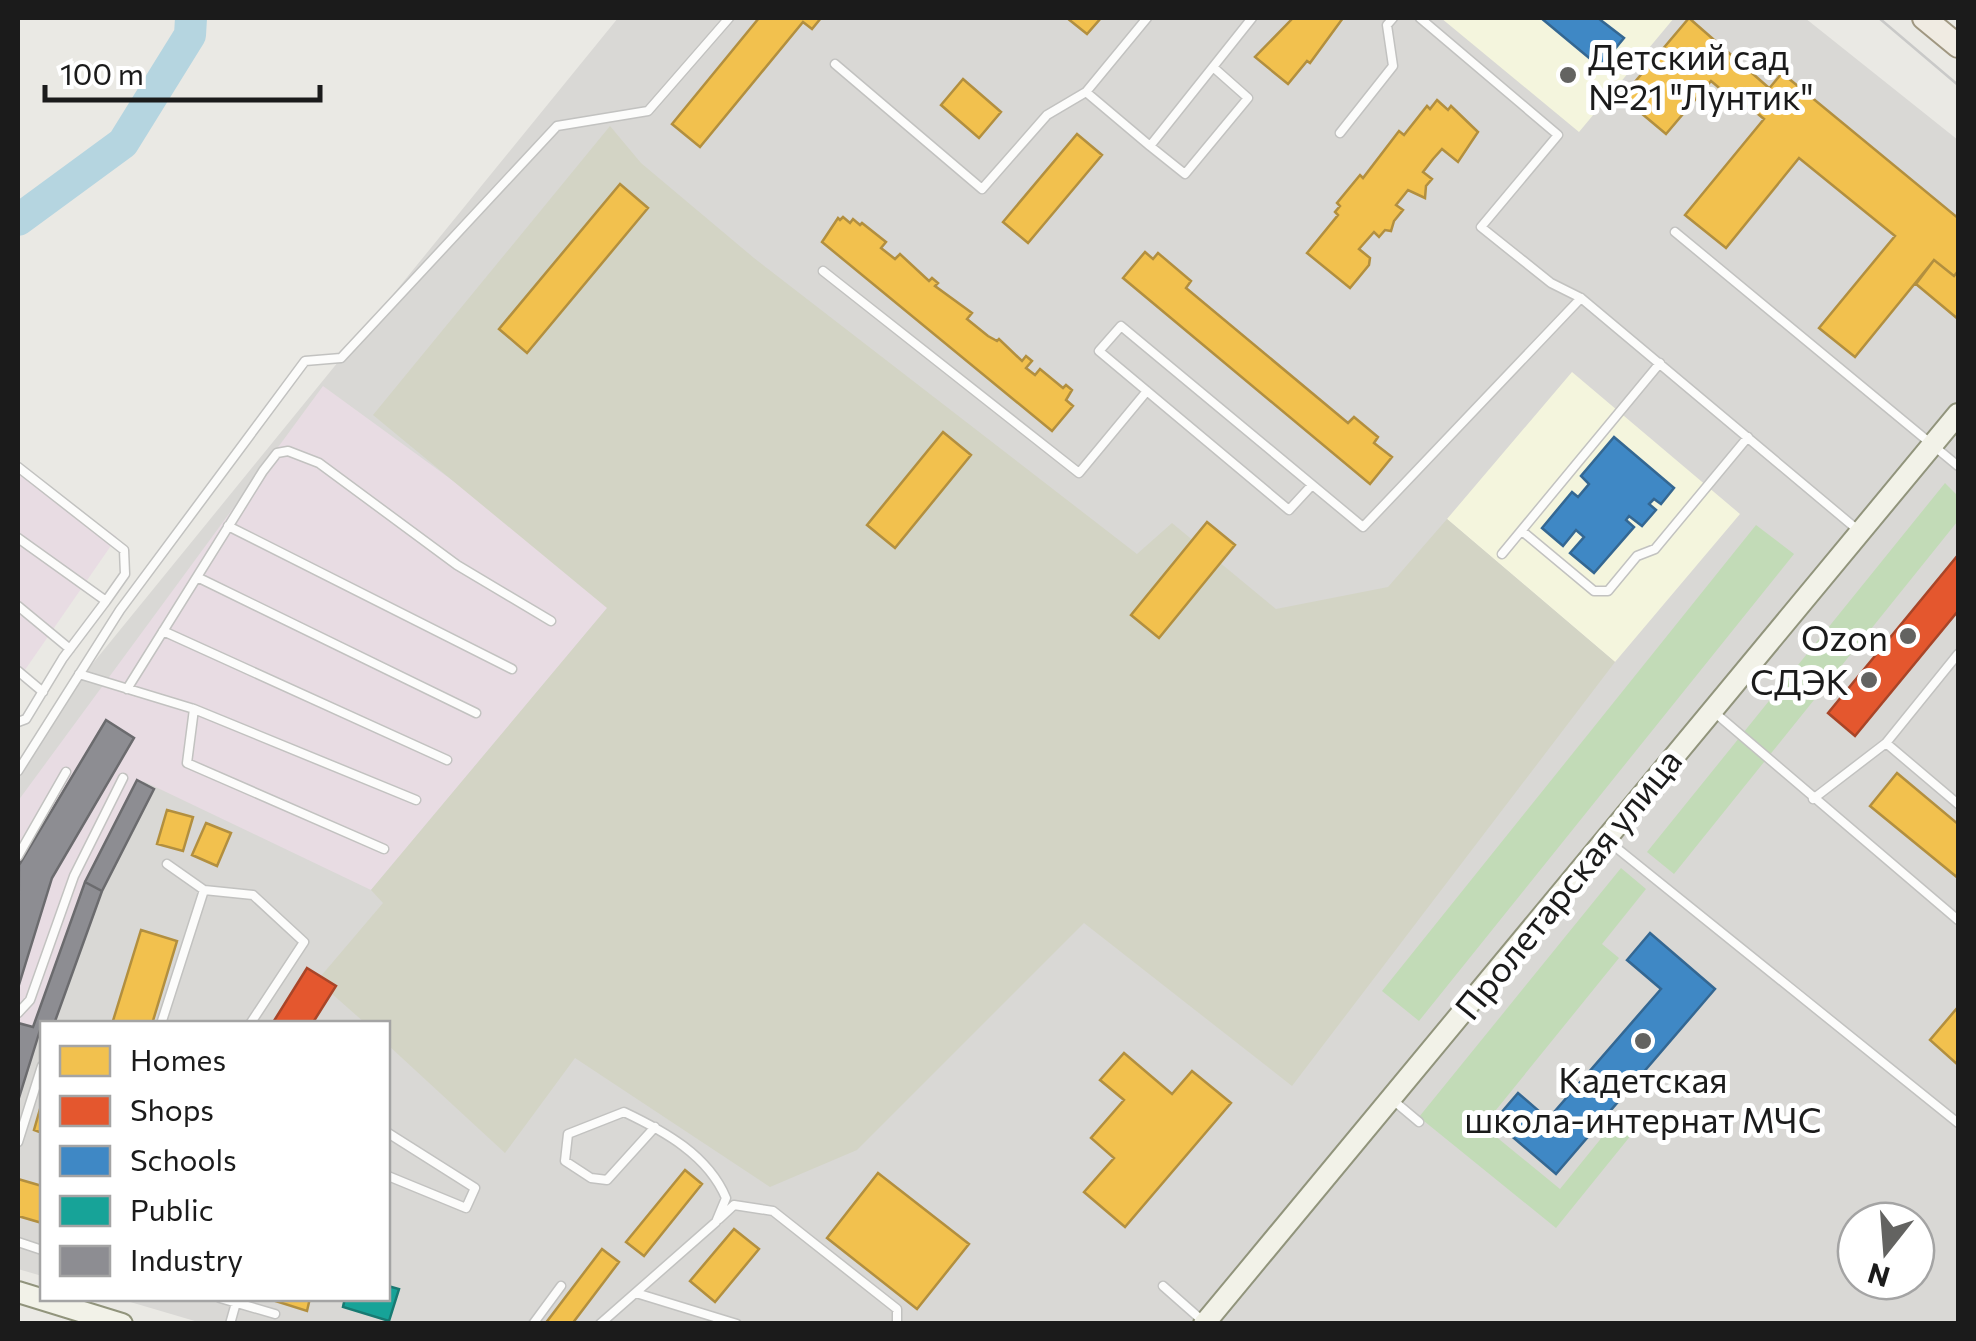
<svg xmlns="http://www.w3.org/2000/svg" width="1976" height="1341" viewBox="0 0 1976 1341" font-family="Commissioner,sans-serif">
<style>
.residential{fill:#d9d8d5;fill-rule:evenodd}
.industrial{fill:#e8dce3}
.education{fill:#f4f5dd}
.construction{fill:#d3d4c5}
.forest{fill:#c2dbb7}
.homes{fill:#f2c14e;stroke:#b28f3f;stroke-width:2.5}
.shops{fill:#e4572e;stroke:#a84528;stroke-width:2.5}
.schools{fill:#3f88c5;stroke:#346792;stroke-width:2.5}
.public{fill:#17a398;stroke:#187a72;stroke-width:2.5}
.industry{fill:#8d8d92;stroke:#6b6b6e;stroke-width:2.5}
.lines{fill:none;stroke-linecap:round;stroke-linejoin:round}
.river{stroke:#b5d5e0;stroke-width:32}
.lane-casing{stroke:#c2c2c0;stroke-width:11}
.secondary-casing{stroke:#91947c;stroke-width:24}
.primary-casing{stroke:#a09781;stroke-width:26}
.lane{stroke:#fcfcfb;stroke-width:8}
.secondary{stroke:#f2f2e8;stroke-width:20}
.primary{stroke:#f0ebe2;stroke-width:22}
.tram{stroke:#c9c9c8;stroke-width:2.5}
.poi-dot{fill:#636361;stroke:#fff;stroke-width:4}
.labels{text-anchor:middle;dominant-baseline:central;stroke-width:10;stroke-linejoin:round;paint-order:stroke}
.poi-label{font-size:35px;fill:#1b1b1b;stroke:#fff;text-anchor:end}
.street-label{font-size:35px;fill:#1b1b1b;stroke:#fff}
</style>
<rect width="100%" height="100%" fill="#eae9e4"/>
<path class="residential" d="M618 18H1805L1958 140V1323L205 1324 120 1299 388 1298V1024H42V1276L18 1269V764L63 700ZM1856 1221H1916V1281H1856Z"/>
<path class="industrial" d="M323 386 489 507 608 607 371 890 143 781 76 911 18 1068V801Z
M18 467 117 537 18 680Z"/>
<path class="education" d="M1441 18H1674L1579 132Z
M1572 372 1740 514 1615 662 1447 519Z"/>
<path class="construction" d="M610 126 641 163 754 258 1137 554 1172 523 1276 609 1388 587 1447 519 1615 662 1292 1086 1084 923 857 1150 770 1187 575 1058 505 1153 388 1045V1024L365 1023 331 993 335 985 321 976 383 903 371 890 607 608 373 415Z"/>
<path class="forest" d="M1945 483 1958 496 1957 522 1674 874 1647 852Z
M1756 525 1794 554 1419 1021 1382 991Z
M1621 868 1646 889 1602 944 1619 958 1483 1126 1560 1189 1616 1120 1632 1134 1556 1228 1419 1117Z"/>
<path class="homes" d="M759 18H821L812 29 803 22 700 147 672 124Z
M1067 18H1101L1087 34Z
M1293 18H1343L1310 63 1307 61 1288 84 1255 57Z
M1689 18 1769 88 1752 109 1736 102 1711 81 1666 134 1622 97Z
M1782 73 1958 218V271L1954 276 1934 260 1855 357 1819 328 1895 236 1799 158 1726 248 1685 215 1764 119 1752 109Z
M963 79 1001 112 979 138 941 105Z
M1437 100 1448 110 1451 106 1478 132 1458 162 1442 149 1433 159 1423 172 1432 179 1426 186 1425 198 1408 190 1396 205 1403 210 1394 221 1391 231 1385 230 1379 237 1374 232 1359 249 1370 258 1369 265 1350 288 1307 253 1338 215 1335 212 1340 206 1337 203 1360 175 1363 178 1399 131 1404 135 1427 106 1430 109Z
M1077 134 1102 155 1028 243 1003 222Z
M620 184 648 208 527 353 499 329Z
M843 217 850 223 853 219 860 225 862 223 886 242 881 248 895 259 900 254 929 281 932 278 938 283 935 286 972 313 967 319 988 336 997 341 999 339 1022 361 1026 356 1032 361 1026 368 1035 375 1040 369 1063 388 1066 385 1072 390 1066 400 1073 406 1052 431 822 242 838 218 840 220Z
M1145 252 1153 259 1158 253 1191 281 1186 288 1348 423 1354 417 1378 437 1374 443 1392 457 1370 484 1123 278Z
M1934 260 1954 276 1958 271V319L1916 284Z
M943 432 971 455 895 548 867 525Z
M1207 522 1235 545 1159 638 1131 615Z
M1897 773 1958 824V878L1870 806Z
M167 810 193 817 183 851 157 844Z
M206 823 231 833 217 866 192 855Z
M141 930 177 941 152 1024H112Z
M1958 1007V1065L1930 1040Z
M1124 1053 1172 1094 1192 1071 1231 1103 1125 1227 1084 1192 1114 1158 1091 1138 1124 1100 1100 1080Z
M42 1102V1133L34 1130Z
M685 1170 702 1184 644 1256 626 1242Z
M878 1173 969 1244 917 1309 827 1238Z
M18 1179 42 1186V1223L18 1216Z
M734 1229 759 1249 715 1302 690 1281Z
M602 1249 619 1262 572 1324H545Z
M266 1298H310L307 1311Z"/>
<path class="shops" d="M1958 555V611L1855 736 1828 713Z
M307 968 336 986 312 1024H272Z"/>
<path class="schools" d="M1541 18H1598L1624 38 1600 67Z
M1614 437 1674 488 1661 504 1654 499 1649 504 1656 510 1642 526 1629 516 1626 520 1634 527 1594 573 1570 553 1584 537 1576 530 1563 546 1542 528 1572 492 1578 497 1589 484 1581 476Z
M1650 933 1715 989 1556 1174 1494 1121 1518 1093 1548 1119 1661 989 1627 960Z"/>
<path class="public" d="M388 1286 399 1289 389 1321 343 1307 345 1298H388Z"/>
<path class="industry" d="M106 720 134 738 52 878 18 988 19 865Z
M137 780 154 789 102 891 85 882Z
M85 882 102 891 54 1024H42L18 1101V1023L33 1027Z"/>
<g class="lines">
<path class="river" d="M18 220 123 143 190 35 191 18"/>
<g class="lane-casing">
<path id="lane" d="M1420 18 1558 135 1481 227 1551 283 1581 298 1859 531
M835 64 982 189 1047 115 1086 92 1147 18
M1086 92 1150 146 1252 18
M1340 133 1393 66 1387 25 1393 18
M1150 146 1185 174 1248 98 1213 67
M1675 232 1958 466
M823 271 1079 473 1147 391
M18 467 124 550 125 574 106 601
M1312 485 1289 510 1099 351 1121 326 1363 527 1581 298
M228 526 512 669
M1522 531 1594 591H1608L1637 556 1655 549 1748 437
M18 538 106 601 63 658 26 719 18 722
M1502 554 1660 363
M197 577 476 713
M18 606 70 649
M163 631 447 760
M18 671 43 692
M79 674 194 709 187 763 384 849
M127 689 263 471 277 453 288 451 319 463 457 565 551 621
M194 709 416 800
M1714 712 1958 920
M1886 743 1958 654
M18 771 120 610 305 361 341 358 557 126 648 111 729 18
M1813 799 1886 743 1958 804
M1608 841 1958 1123
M18 856 66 772
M167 864 204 890
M18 1013 30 1000 74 876 123 778
M161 1024 204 890 253 895 304 942 250 1024
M1394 1101 1419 1122
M388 1133 475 1188 466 1208 388 1176
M18 1142 42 1066
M719 1219 734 1205 773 1211 897 1309V1324
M18 1242 42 1250
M1163 1286 1205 1323
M636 1293 737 1324
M220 1298 275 1314
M230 1324 237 1299
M533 1324 561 1286
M600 1324 716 1222 726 1198C708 1155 664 1131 624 1112L568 1134 565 1161 591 1178 607 1180 655 1127"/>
</g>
<g class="secondary-casing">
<path id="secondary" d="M18 1292 122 1324
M1204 1324 1958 414"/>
</g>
<g class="primary-casing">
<path id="primary" d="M1924 18 1958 46"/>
</g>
<use href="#lane" class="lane"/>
<use href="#secondary" class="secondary"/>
<use href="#primary" class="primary"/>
<path class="tram" d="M1879 18 1958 85"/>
</g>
<g class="poi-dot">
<circle cx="1568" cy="75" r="10"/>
<circle cx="1908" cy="636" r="10"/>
<circle cx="1869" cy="680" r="10"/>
<circle cx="1643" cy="1041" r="10"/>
</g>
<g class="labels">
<g class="poi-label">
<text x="1588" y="55" text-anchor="start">Детский сад<tspan x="1588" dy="40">№21 "Лунтик"</tspan></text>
<text x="1888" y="636">Ozon</text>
<text x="1849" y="680">СДЭК</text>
<text x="1643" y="1078" text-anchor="middle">Кадетская<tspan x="1643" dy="40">школа-интернат МЧС</tspan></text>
</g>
<g class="street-label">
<text transform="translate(1567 883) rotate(-51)">Пролетарская улица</text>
</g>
</g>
<rect width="1976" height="1341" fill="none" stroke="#1b1b1b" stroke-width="40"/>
<rect x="40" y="1021" width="350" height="280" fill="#ffffff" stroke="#a4a4a4" stroke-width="2.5"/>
<rect x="60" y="1046" width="50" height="30" fill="#f2c14e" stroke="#a4a4a4" stroke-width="2.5"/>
<text x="130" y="1071" font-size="30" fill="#1b1b1b">Homes</text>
<rect x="60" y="1096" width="50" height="30" fill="#e4572e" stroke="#a4a4a4" stroke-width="2.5"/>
<text x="130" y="1121" font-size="30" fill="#1b1b1b">Shops</text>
<rect x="60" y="1146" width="50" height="30" fill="#3f88c5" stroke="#a4a4a4" stroke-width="2.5"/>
<text x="130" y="1171" font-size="30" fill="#1b1b1b">Schools</text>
<rect x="60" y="1196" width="50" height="30" fill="#17a398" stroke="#a4a4a4" stroke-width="2.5"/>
<text x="130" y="1221" font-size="30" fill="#1b1b1b">Public</text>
<rect x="60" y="1246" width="50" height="30" fill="#8d8d92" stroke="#a4a4a4" stroke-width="2.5"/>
<text x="130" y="1271" font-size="30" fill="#1b1b1b">Industry</text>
<g transform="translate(1886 1251) rotate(197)"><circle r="48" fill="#ffffff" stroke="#a4a4a4" stroke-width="2.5"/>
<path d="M0-8L18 38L0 25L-18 38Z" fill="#636361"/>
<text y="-15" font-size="28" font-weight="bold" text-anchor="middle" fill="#1b1b1b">N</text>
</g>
<path d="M45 85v15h275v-15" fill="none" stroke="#1b1b1b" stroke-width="5"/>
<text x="60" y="85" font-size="30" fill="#1b1b1b" stroke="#ffffff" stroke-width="8" paint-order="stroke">100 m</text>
</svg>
